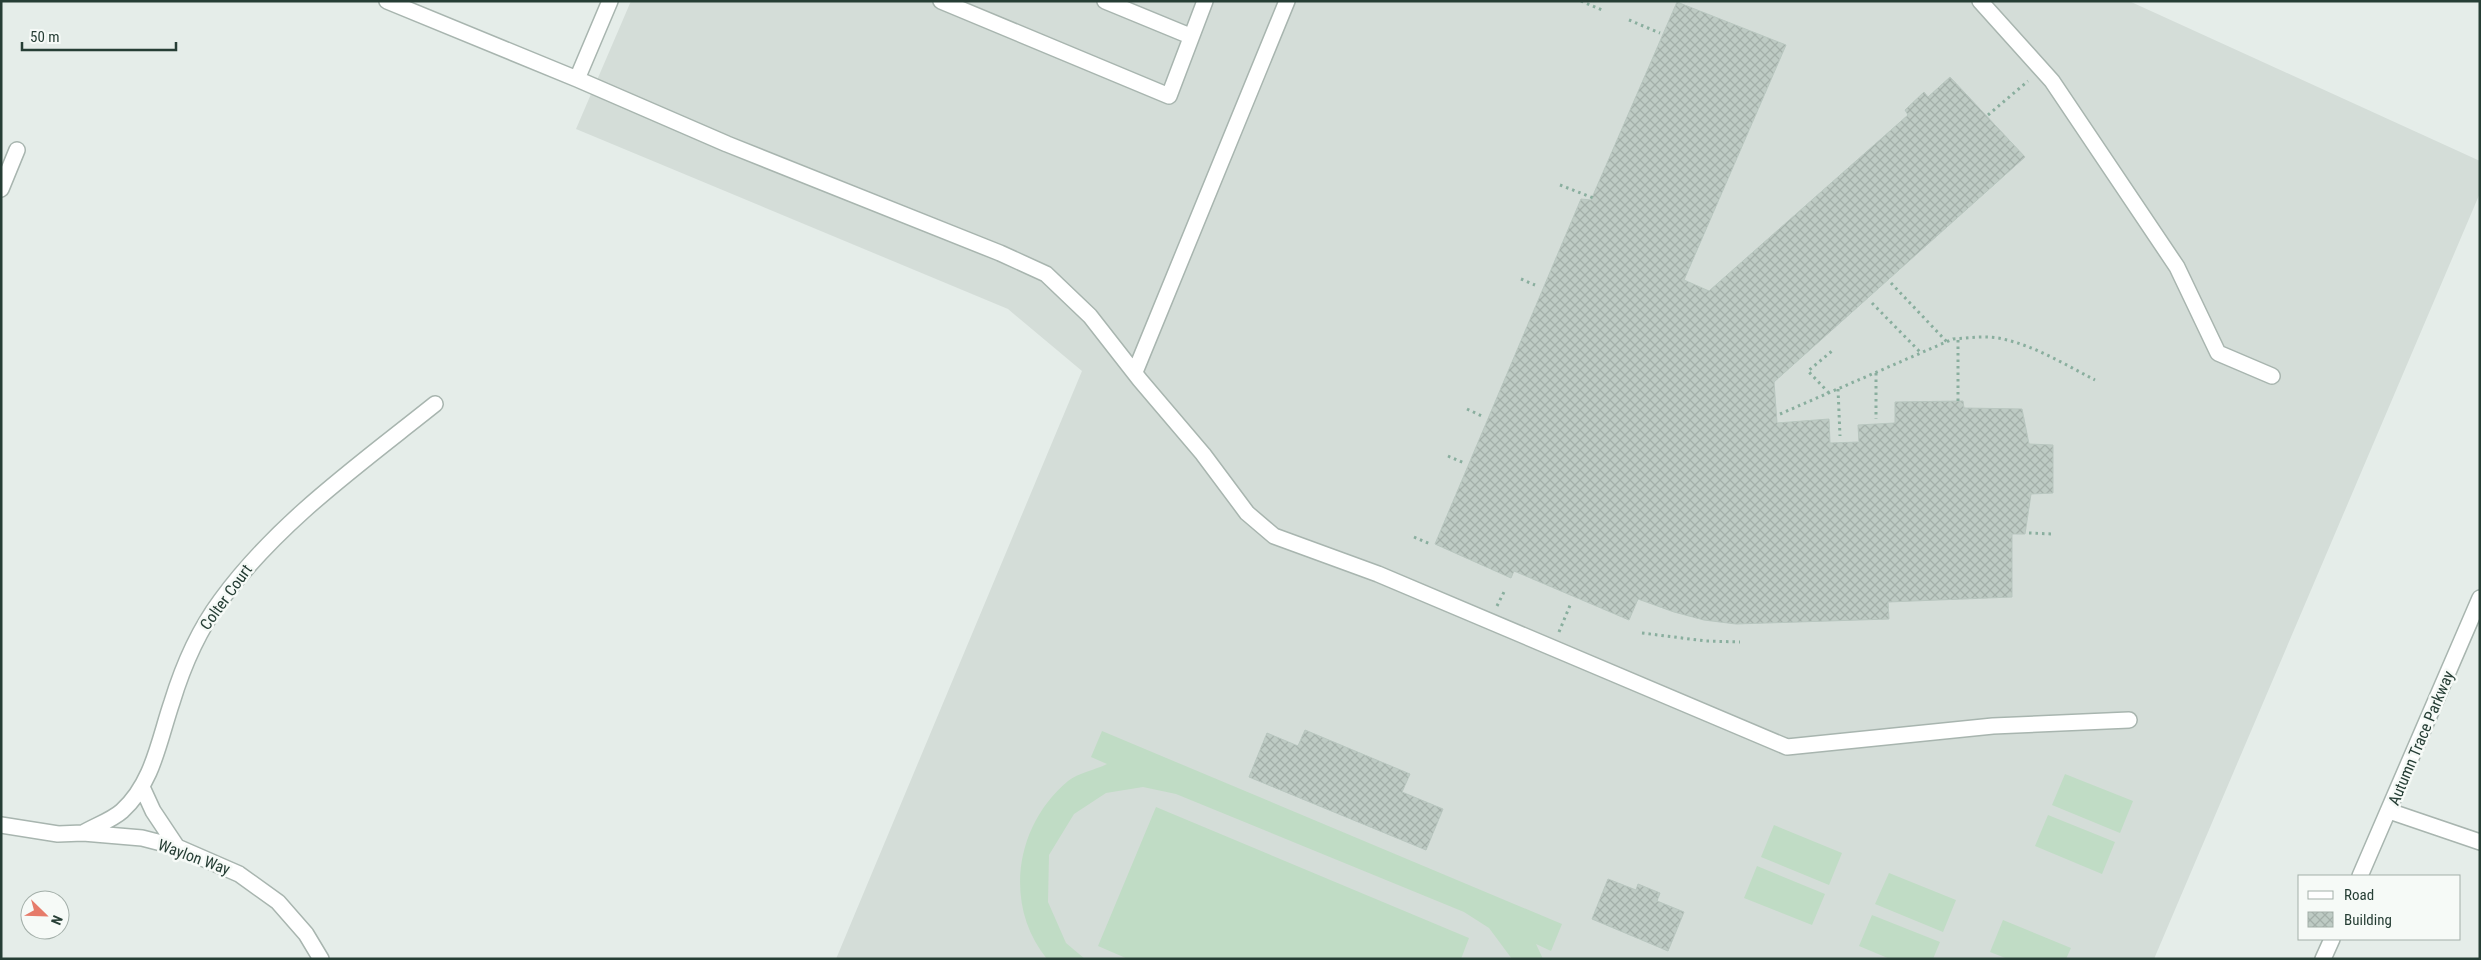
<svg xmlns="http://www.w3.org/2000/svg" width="2481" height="960" viewBox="0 0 2481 960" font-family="'Roboto Condensed',sans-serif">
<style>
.built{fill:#d4ddd8}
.garden{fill:#c0dcc5}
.building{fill:url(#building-cross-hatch);stroke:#b8c6bf}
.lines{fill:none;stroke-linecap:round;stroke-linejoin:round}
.minor-casing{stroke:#a8b5af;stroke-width:18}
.path{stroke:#89ae9e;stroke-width:3;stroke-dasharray:2.5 4;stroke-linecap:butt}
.minor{stroke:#fff;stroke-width:15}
.labels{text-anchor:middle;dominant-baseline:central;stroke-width:5;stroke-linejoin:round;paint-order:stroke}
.street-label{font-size:16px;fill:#263e35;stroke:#f6faf7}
</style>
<defs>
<pattern id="building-cross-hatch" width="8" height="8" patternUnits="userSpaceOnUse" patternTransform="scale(1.25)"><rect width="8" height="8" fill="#becbc4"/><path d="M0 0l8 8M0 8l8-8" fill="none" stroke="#a3afa9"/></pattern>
</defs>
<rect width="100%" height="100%" fill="#e5ede9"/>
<path class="built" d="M631 1H2129L2480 161V193L2154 959H836L1082 371 1008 309 576 129Z"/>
<path class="garden" d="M1102 731 1562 924 1551 951 1536 944 1543 959H1512L1489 928 1464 912 1176 794 1143 787 1106 793 1074 814 1049 855 1048 902 1066 943 1085 959H1047C1003 905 1015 825 1068 781 1078 773 1095 770 1107 764L1091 757Z
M2065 774 2133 801 2120 833 2052 805Z
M1156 807 1469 938 1461 959H1128L1098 946Z
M2048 815 2115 842 2102 874 2035 846Z
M1774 825 1842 853 1829 885 1761 857Z
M1757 866 1825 894 1812 925 1744 898Z
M1889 873 1956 900 1943 932 1875 904Z
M1872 915 1940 942 1933 959H1890L1859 946Z
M2003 920 2071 948 2066 959H2008L1990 952Z"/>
<path class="building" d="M1677 2 1786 45 1684 280 1709 291 1908 115 1905 110 1924 92 1928 97 1950 77 2025 157 1774 382 1777 423 1829 419 1830 443 1859 442 1858 425 1895 423V402L1963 401 1964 408 2022 409 2029 444 2053 445V493L2031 494 2025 534H2012V597L1888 602 1889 619 1736 624 1704 620 1674 612 1638 599 1629 620 1514 571 1511 578 1435 544 1581 199 1591 200Z
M1305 730 1410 774 1402 792 1443 809 1426 850 1249 777 1267 733 1298 746Z
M1608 879 1636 890 1638 884 1660 893 1657 901 1684 912 1668 951 1592 919Z"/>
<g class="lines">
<g class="minor-casing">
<path id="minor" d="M387 1 577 79 727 144 1000 253 1046 274 1090 316 1140 380 1203 454 1247 513 1274 536 1378 574 1787 747 1993 726 2129 720
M941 1 1169 96 1205 1
M1105 1 1190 36
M1980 1 2052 81 2177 267 2218 353 2272 376
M577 79 610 1
M1 189 17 150
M1135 372 1287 1
M142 787 153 811 177 847
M2389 811 2480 842
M1 825 58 834 83 833 142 838 177 847 239 874 278 902 306 934 321 959
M83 833C95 826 112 820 122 811 153 783 159 740 172 702 183 666 198 631 221 600 278 522 360 464 435 404
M2360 876 2480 598
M2323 959 2332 939"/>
</g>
<path class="path" d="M1581 1 1602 10
M1629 20 1660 33
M1988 115 2028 81
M1560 185 1596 199
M1521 279 1535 285
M1891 283 1947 342
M1872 303 1921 353
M1876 373V419
M1838 389 1840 436
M1829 393 1808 371 1832 351
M1958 401V339
M1467 409 1484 417
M1780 414 1953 339C1970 338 1987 335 2003 339 2035 346 2066 365 2095 380
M1448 456 1464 463
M2029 533 2053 534
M1414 537 1430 544
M1497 606 1505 590
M1559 632 1571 603
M1642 633 1706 641 1740 642"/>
<use href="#minor" class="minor"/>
</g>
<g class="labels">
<g class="street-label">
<text transform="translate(226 597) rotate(-54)">Colter Court</text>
<text transform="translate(2421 738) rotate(-67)">Autumn Trace Parkway</text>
<text transform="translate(194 857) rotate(20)">Waylon Way</text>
</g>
</g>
<rect width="2481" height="960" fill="none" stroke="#263e35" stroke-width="5"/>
<rect x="2298" y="875" width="162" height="65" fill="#f6faf7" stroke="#a3afa9"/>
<rect x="2308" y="891" width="25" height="8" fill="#ffffff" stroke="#a3afa9"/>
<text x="2344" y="900" font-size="15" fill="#263e35">Road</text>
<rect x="2308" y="912" width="25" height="15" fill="url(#building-cross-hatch)" stroke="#a3afa9"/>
<text x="2344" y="925" font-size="15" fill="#263e35">Building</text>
<g transform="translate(45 915) rotate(113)"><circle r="24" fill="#f6faf7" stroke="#a3afa9"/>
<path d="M0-4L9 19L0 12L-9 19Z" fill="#e67b6a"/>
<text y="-8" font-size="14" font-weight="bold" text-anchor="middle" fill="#263e35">N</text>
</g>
<path d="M22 42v8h154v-8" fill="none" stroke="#263e35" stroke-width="2.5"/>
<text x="30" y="42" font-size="15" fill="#263e35" stroke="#f6faf7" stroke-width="4" paint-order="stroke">50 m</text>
</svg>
